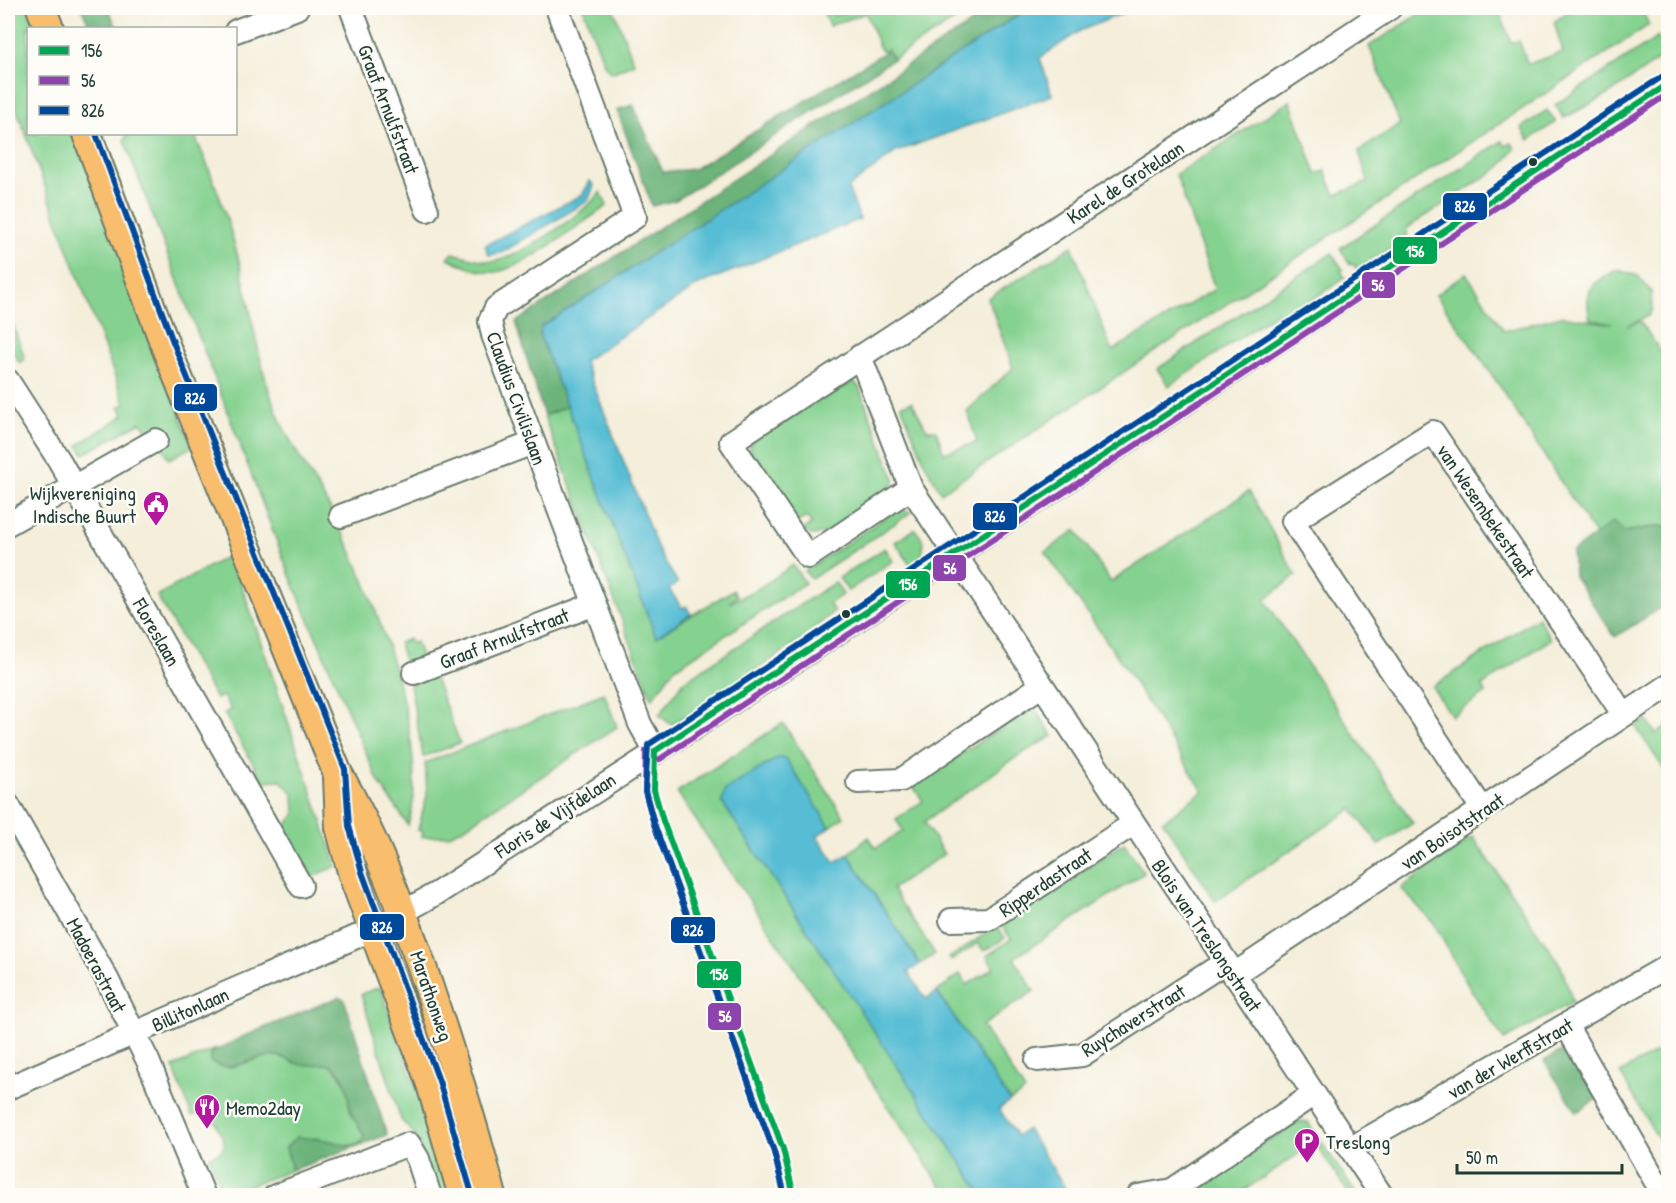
<svg xmlns="http://www.w3.org/2000/svg" width="1676" height="1203" viewBox="0 0 1676 1203" font-family="'Patrick Hand',sans-serif">
<style>
.green{fill:#85d290;stroke:#528862;stroke-width:1.5}
.forest{fill:#6cb47a;stroke:#467857;stroke-width:1.5}
.water{fill:#56bdd4;stroke:#3a7d84;stroke-width:1.5}
.lines{fill:none;stroke-linecap:round;stroke-linejoin:round}
.minor-casing{stroke:#6a7b6e;stroke-width:26}
.major-casing{stroke:#6a7b6e;stroke-width:32}
.minor{stroke:#fff;stroke-width:22}
.major{stroke:#f9be6d;stroke-width:28}
.bus-1-casing{stroke:#fdfcf7;stroke-width:10}
.bus-2-casing{stroke:#fdfcf7;stroke-width:10}
.bus-3-casing{stroke:#fdfcf7;stroke-width:10}
.bus-1{stroke:#00a651;stroke-width:6}
.bus-2{stroke:#8e44ad;stroke-width:6}
.bus-3{stroke:#004899;stroke-width:6}
.bus-dot{fill:#1f3d34;stroke:#fdfcf7;stroke-width:2}
.labels{text-anchor:middle;dominant-baseline:central;stroke-width:5;stroke-linejoin:round;paint-order:stroke}
.street-label{font-size:20px;fill:#1f3d34;stroke:#fdfcf7}
.poi-label{font-size:20px;fill:#1f3d34;stroke:#fdfcf7;text-anchor:start}
.line-badge{stroke:#fdfcf7;stroke-width:2}
.badge-label{font-size:16px;text-anchor:middle;font-weight:bold;fill:#fff}
</style>
<rect width="100%" height="100%" fill="#fdfcf7"/>
<filter id="ink" filterUnits="userSpaceOnUse"><feTurbulence type="fractalNoise" baseFrequency=".0167" numOctaves="2"/><feDisplacementMap in="SourceGraphic" scale="12" xChannelSelector="R" yChannelSelector="G"/><feConvolveMatrix kernelMatrix="1 2 1 2 8 2 1 2 1" color-interpolation-filters="sRGB"/></filter>
<filter id="wash" filterUnits="userSpaceOnUse"><feTurbulence type="fractalNoise" baseFrequency=".008" numOctaves="4" result="noise"/><feDisplacementMap in="SourceGraphic" scale="24" xChannelSelector="R" yChannelSelector="G"/><feGaussianBlur stdDeviation="1.35" result="paint"/><feColorMatrix in="noise" values="0 0 0 0 0 0 0 0 0 0 0 0 0 0 0 0 0 1.4 0 .05"/><feComposite in="paint" operator="in"/></filter>
<g filter="url(#wash)">
<rect width="100%" height="100%" fill="#f4eeda"/>
<path class="green" d="M8 8H29L37 28H28V134H76L192 447 169 459 157 437 152 439 141 422 84 454 78 445 124 415 119 407 125 404 8 86Z
M583 8H613L634 63 611 73 605 66Z
M822 8H830L834 16 854 8 973 9 893 59 888 50 882 51 879 47 866 13 829 26Z
M1429 8H1498L1511 42 1519 41 1528 64 1563 52 1554 22 1572 8H1641L1649 25 941 493 926 466 901 405 912 402 927 430H936L944 453 977 442 967 411 1013 368 988 298 1072 246 1112 351 1215 289 1176 174 1290 101 1316 174 1325 171 1335 195 1368 182 1359 151 1400 124 1369 46Z
M1658 37 1668 53 1609 94 1564 118 1555 105Z
M1547 110 1556 122 1529 140 1521 128Z
M128 134H194C212 173 227 215 238 257 251 306 256 355 273 402 287 443 313 476 333 514 371 584 433 748 408 825L378 781 290 576 124 140Z
M1502 141 1506 146 1512 143 1515 149 1499 168 1407 228 1406 239 1358 270 1353 264 1350 265 1340 248Z
M601 192 607 206C579 224 527 267 496 272 479 274 463 265 448 258L453 253C465 256 484 263 495 261 522 256 584 213 601 192Z
M1332 253 1343 270 1341 272 1345 278 1292 313 1278 312 1169 386 1157 369Z
M1617 270 1638 276 1651 292 1652 310 1648 316 1627 326 1640 321 1668 363V527L1660 526 1624 532 1613 522 1595 535 1499 385 1436 295 1466 273 1504 331 1561 316 1612 324 1590 319C1583 289 1592 283 1617 270Z
M8 312 25 359 20 363 8 344Z
M843 379 854 382 859 387 894 478V484L824 534 811 535 802 530 812 524 807 517 797 522 752 455 750 447 752 439Z
M567 406 656 637 733 590 737 596 729 603 759 588 793 565 805 583 674 669 652 699 544 416Z
M1249 491 1296 575 1265 600 1413 823 1379 845 1352 809 1215 901 1163 821 1203 791 1126 669 1045 552 1076 530 1111 582Z
M898 509 912 512 811 579 805 571Z
M915 529 924 542 922 556 924 559 912 567 895 542Z
M885 548 893 561 848 591 839 578Z
M231 554 337 866 312 877 307 875 282 830 295 814 294 794 280 780 263 781 224 713 231 710 223 696 216 699 157 596Z
M835 582 843 594 829 604 834 611 805 638 672 725 659 715 683 682Z
M1538 617 1551 639 1482 686 1486 693 1452 716 1432 687Z
M409 639 411 644 416 642 423 662 406 668 399 643Z
M434 676 460 743 423 757 410 685Z
M604 693 617 727 462 829 449 835 422 837 423 832 418 830 427 795 425 763Z
M1034 707 1053 736 1021 754 924 822 944 854 892 889 935 954 920 964 848 854 869 837 876 848 903 831 896 819 923 801 912 785Z
M1647 720 1656 734 1668 726V775L1635 726Z
M783 723 844 817 830 827 782 757 725 790 722 802 983 1195H947L677 792Z
M1473 837 1561 966 1573 1002 1504 1040 1469 987 1434 924 1401 888Z
M1124 843 1144 873 1014 958 1034 991 982 1026 1025 1091 1010 1101 937 992 960 974 967 985 994 968 987 956 1011 939 1001 924Z
M997 926 1005 938 984 951 978 943 951 961 949 958Z
M380 987 430 1127 450 1195H437L415 1135 401 1120 361 994Z
M1668 1045V1139L1661 1144 1620 1073Z
M217 1048 210 1054V1061C230 1076 251 1057 273 1056 283 1055 290 1062 300 1064 310 1067 322 1062 332 1065L348 1087 350 1109 364 1136 361 1143C344 1150 332 1140 315 1138L290 1168 292 1170 224 1195 209 1157 221 1151 225 1144 211 1111 208 1110 192 1116 173 1067Z
M1299 1121 1308 1122 1357 1195H1350L1315 1143 1237 1195 1183 1196Z"/>
<path class="forest" d="M82 8H108L117 28H90Z
M994 8H1029L542 327 540 336 567 406 544 416 516 322Z
M888 50 893 59 676 200 652 206 617 110 633 105 663 172 694 169Z
M1613 522 1624 532 1660 526 1668 527V603L1615 637 1574 576 1572 552Z
M339 997 344 999 387 1135 292 1170 286 1147 297 1137 328 1140 351 1147 361 1143 364 1136C360 1128 354 1120 351 1112 346 1097 350 1086 340 1073 328 1058 317 1067 302 1065 293 1063 285 1056 276 1056 253 1054 231 1077 210 1061V1054L242 1037Z
M1568 1047 1598 1098 1577 1112 1544 1061Z"/>
<path class="water" d="M1029 8H1135L1080 31 1040 58 1052 95 896 152 848 188 860 219 700 284 584 361 660 554 678 583 669 589 682 608 686 606 691 614 656 637 540 336 541 327Z
M590 181 594 186 588 201 501 253 489 255 485 245 582 195Z
M779 757 786 759 830 827 817 836 835 862 848 854 920 964 908 972 926 999 937 992 1010 1101 999 1109 1017 1136 1027 1129 1070 1195H983L973 1181 722 802 725 790Z"/>
</g>
<g filter="url(#ink)">
<g class="lines">
<g class="minor-casing">
<path id="minor" d="M351 8 427 210
M557 8 635 217 496 308 490 321 493 335 640 724 655 751
M236 31 297 8
M860 356 911 488 1382 1196
M8 381 59 460 301 886
M911 488 808 557 731 442 1390 8
M341 516 533 443
M8 524 156 440
M414 673 595 604
M858 782 901 780 1041 686
M8 805 107 979 148 1061 204 1196
M1483 810 1293 521 1433 432 1624 715
M951 920 989 919 1133 824
M1233 975 1668 686
M1566 1025 1664 1196
M1037 1060 1082 1055 1224 963
M8 1088 372 930 439 892 695 727 1668 84
M1351 1148 1668 966
M275 1196 409 1144 418 1159 430 1196
M1138 1196 1172 1190 1314 1094"/>
</g>
<g class="major-casing">
<path id="major" d="M41 8 49 28
M87 134 165 345 337 772C375 838 399 902 424 973 449 1047 472 1120 492 1196
M338 777 340 827 353 875 431 1084 463 1196"/>
</g>
<use href="#minor" class="minor"/>
<use href="#major" class="major"/>
<g class="bus-1-casing">
<path id="bus-1" d="M655 751 1668 84
M655 751 654 790 663 821 783 1149 794 1196"/>
</g>
<g class="bus-2-casing">
<path id="bus-2" d="M646 751 645 791 654 824 774 1152 785 1196
M660 759 1668 94"/>
</g>
<g class="bus-3-casing">
<path id="bus-3" d="M96 134 173 342 345 769 349 826 362 872 439 1081 472 1194
M785 1196 774 1152 654 824 645 791 648 745 1663 76"/>
</g>
<use href="#bus-1" class="bus-1"/>
<use href="#bus-2" class="bus-2"/>
<use href="#bus-3" class="bus-3"/>
</g>
</g>
<defs>
<g id="civic-pin" transform="scale(1.35)"><path d="M0 17L-7.5 6A9.5 9.5 0 1 1 7.5 6Z" fill="#b5179e" stroke="#fdfcf7"/><path d="M-.6-6.5H3V-4.5H.6V-3L4-1V1h2V6H-6V1h2V-1L-.6-3ZM-1.2 2.5V6h2.4V2.5Z" fill="#fff"/></g>
<g id="restaurant-pin" transform="scale(1.35)"><path d="M0 17L-7.5 6A9.5 9.5 0 1 1 7.5 6Z" fill="#b5179e" stroke="#fdfcf7"/><path d="M-5-6h1v4h1v-4h1v4h1v-4h1v5L-1.5 .5V6h-2V.5L-5-1ZM5-6V6H3V1.5H1.5Q1.5-4 5-6Z" fill="#fff"/></g>
<g id="parking-pin" transform="scale(1.35)"><path d="M0 17L-7.5 6A9.5 9.5 0 1 1 7.5 6Z" fill="#b5179e" stroke="#fdfcf7"/><path d="M-3.5-5.5H1a3.5 3.5 0 0 1 0 7H-1V5.5H-3.5ZM-1-3.4V-.6H.8a1.4 1.4 0 0 0 0-2.8Z" fill="#fff"/></g>
</defs>
<g fill-rule="evenodd">
<use href="#civic-pin" x="156" y="504"/>
<use href="#restaurant-pin" x="207" y="1107"/>
<use href="#parking-pin" x="1307" y="1141"/>
</g>
<g class="bus-dot">
<circle cx="1533" cy="162" r="5"/>
<circle cx="846" cy="614" r="5"/>
</g>
<g class="labels">
<g class="street-label">
<text transform="translate(389 109) rotate(69)">Graaf Arnulfstraat</text>
<text transform="translate(1125 182) rotate(-33)">Karel de Grotelaan</text>
<text transform="translate(517 398) rotate(70)">Claudius Civilislaan</text>
<text transform="translate(1486 511) rotate(56)">van Wesembekestraat</text>
<text transform="translate(157 632) rotate(60)">Floreslaan</text>
<text transform="translate(504 638) rotate(-21)">Graaf Arnulfstraat</text>
<text transform="translate(555 815) rotate(-33)">Floris de Vijfdelaan</text>
<text transform="translate(1452 831) rotate(-34)">van Boisotstraat</text>
<text transform="translate(1045 882) rotate(-34)">Ripperdastraat</text>
<text transform="translate(1207 935) rotate(56)">Blois van Treslongstraat</text>
<text transform="translate(97 965) rotate(62)">Madoerastraat</text>
<text transform="translate(432 996) rotate(71)">Marathonweg</text>
<text transform="translate(190 1009) rotate(-24)">Billitonlaan</text>
<text transform="translate(1133 1020) rotate(-32)">Ruychaverstraat</text>
<text transform="translate(1510 1058) rotate(-30)">van der Werffstraat</text>
</g>
<g class="poi-label">
<text x="136" y="492" text-anchor="end">Wijkvereniging<tspan x="136" dy="23">Indische Buurt</tspan></text>
<text x="226" y="1107">Memo2day</text>
<text x="1326" y="1141">Treslong</text>
</g>
</g>
<g class="line-badge">
<rect x="1442" y="192" width="46" height="29" rx="6" fill="#004899"/>
<rect x="1392" y="236" width="46" height="29" rx="6" fill="#00a651"/>
<rect x="1361" y="271" width="35" height="28" rx="6" fill="#8e44ad"/>
<rect x="173" y="383" width="45" height="29" rx="6" fill="#004899"/>
<rect x="972" y="502" width="46" height="29" rx="6" fill="#004899"/>
<rect x="932" y="554" width="35" height="28" rx="6" fill="#8e44ad"/>
<rect x="885" y="570" width="46" height="29" rx="6" fill="#00a651"/>
<rect x="359" y="913" width="46" height="28" rx="6" fill="#004899"/>
<rect x="670" y="916" width="46" height="28" rx="6" fill="#004899"/>
<rect x="696" y="960" width="46" height="29" rx="6" fill="#00a651"/>
<rect x="707" y="1002" width="35" height="29" rx="6" fill="#8e44ad"/>
</g>
<g class="badge-label">
<text x="1465" y="212">826</text>
<text x="1415" y="257">156</text>
<text x="1378" y="291">56</text>
<text x="195" y="404">826</text>
<text x="995" y="522">826</text>
<text x="950" y="574">56</text>
<text x="908" y="590">156</text>
<text x="382" y="933">826</text>
<text x="693" y="936">826</text>
<text x="719" y="980">156</text>
<text x="725" y="1022">56</text>
</g>
<rect width="1676" height="1203" fill="none" stroke="#fdfcf7" stroke-width="30"/>
<rect x="27" y="27" width="210" height="108" fill="#fdfcf7" stroke="#a4b0a9" stroke-width="1.5"/>
<rect x="39" y="46" width="30" height="9" fill="#00a651" stroke="#a4b0a9" stroke-width="1.5"/>
<text x="81" y="57" font-size="18" fill="#1f3d34">156</text>
<rect x="39" y="76" width="30" height="9" fill="#8e44ad" stroke="#a4b0a9" stroke-width="1.5"/>
<text x="81" y="87" font-size="18" fill="#1f3d34">56</text>
<rect x="39" y="106" width="30" height="9" fill="#004899" stroke="#a4b0a9" stroke-width="1.5"/>
<text x="81" y="117" font-size="18" fill="#1f3d34">826</text>
<path d="M1457 1164v9h165v-9" fill="none" stroke="#1f3d34" stroke-width="3"/>
<text x="1466" y="1164" font-size="18" fill="#1f3d34" stroke="#fdfcf7" stroke-width="4.5" paint-order="stroke">50 m</text>
</svg>
